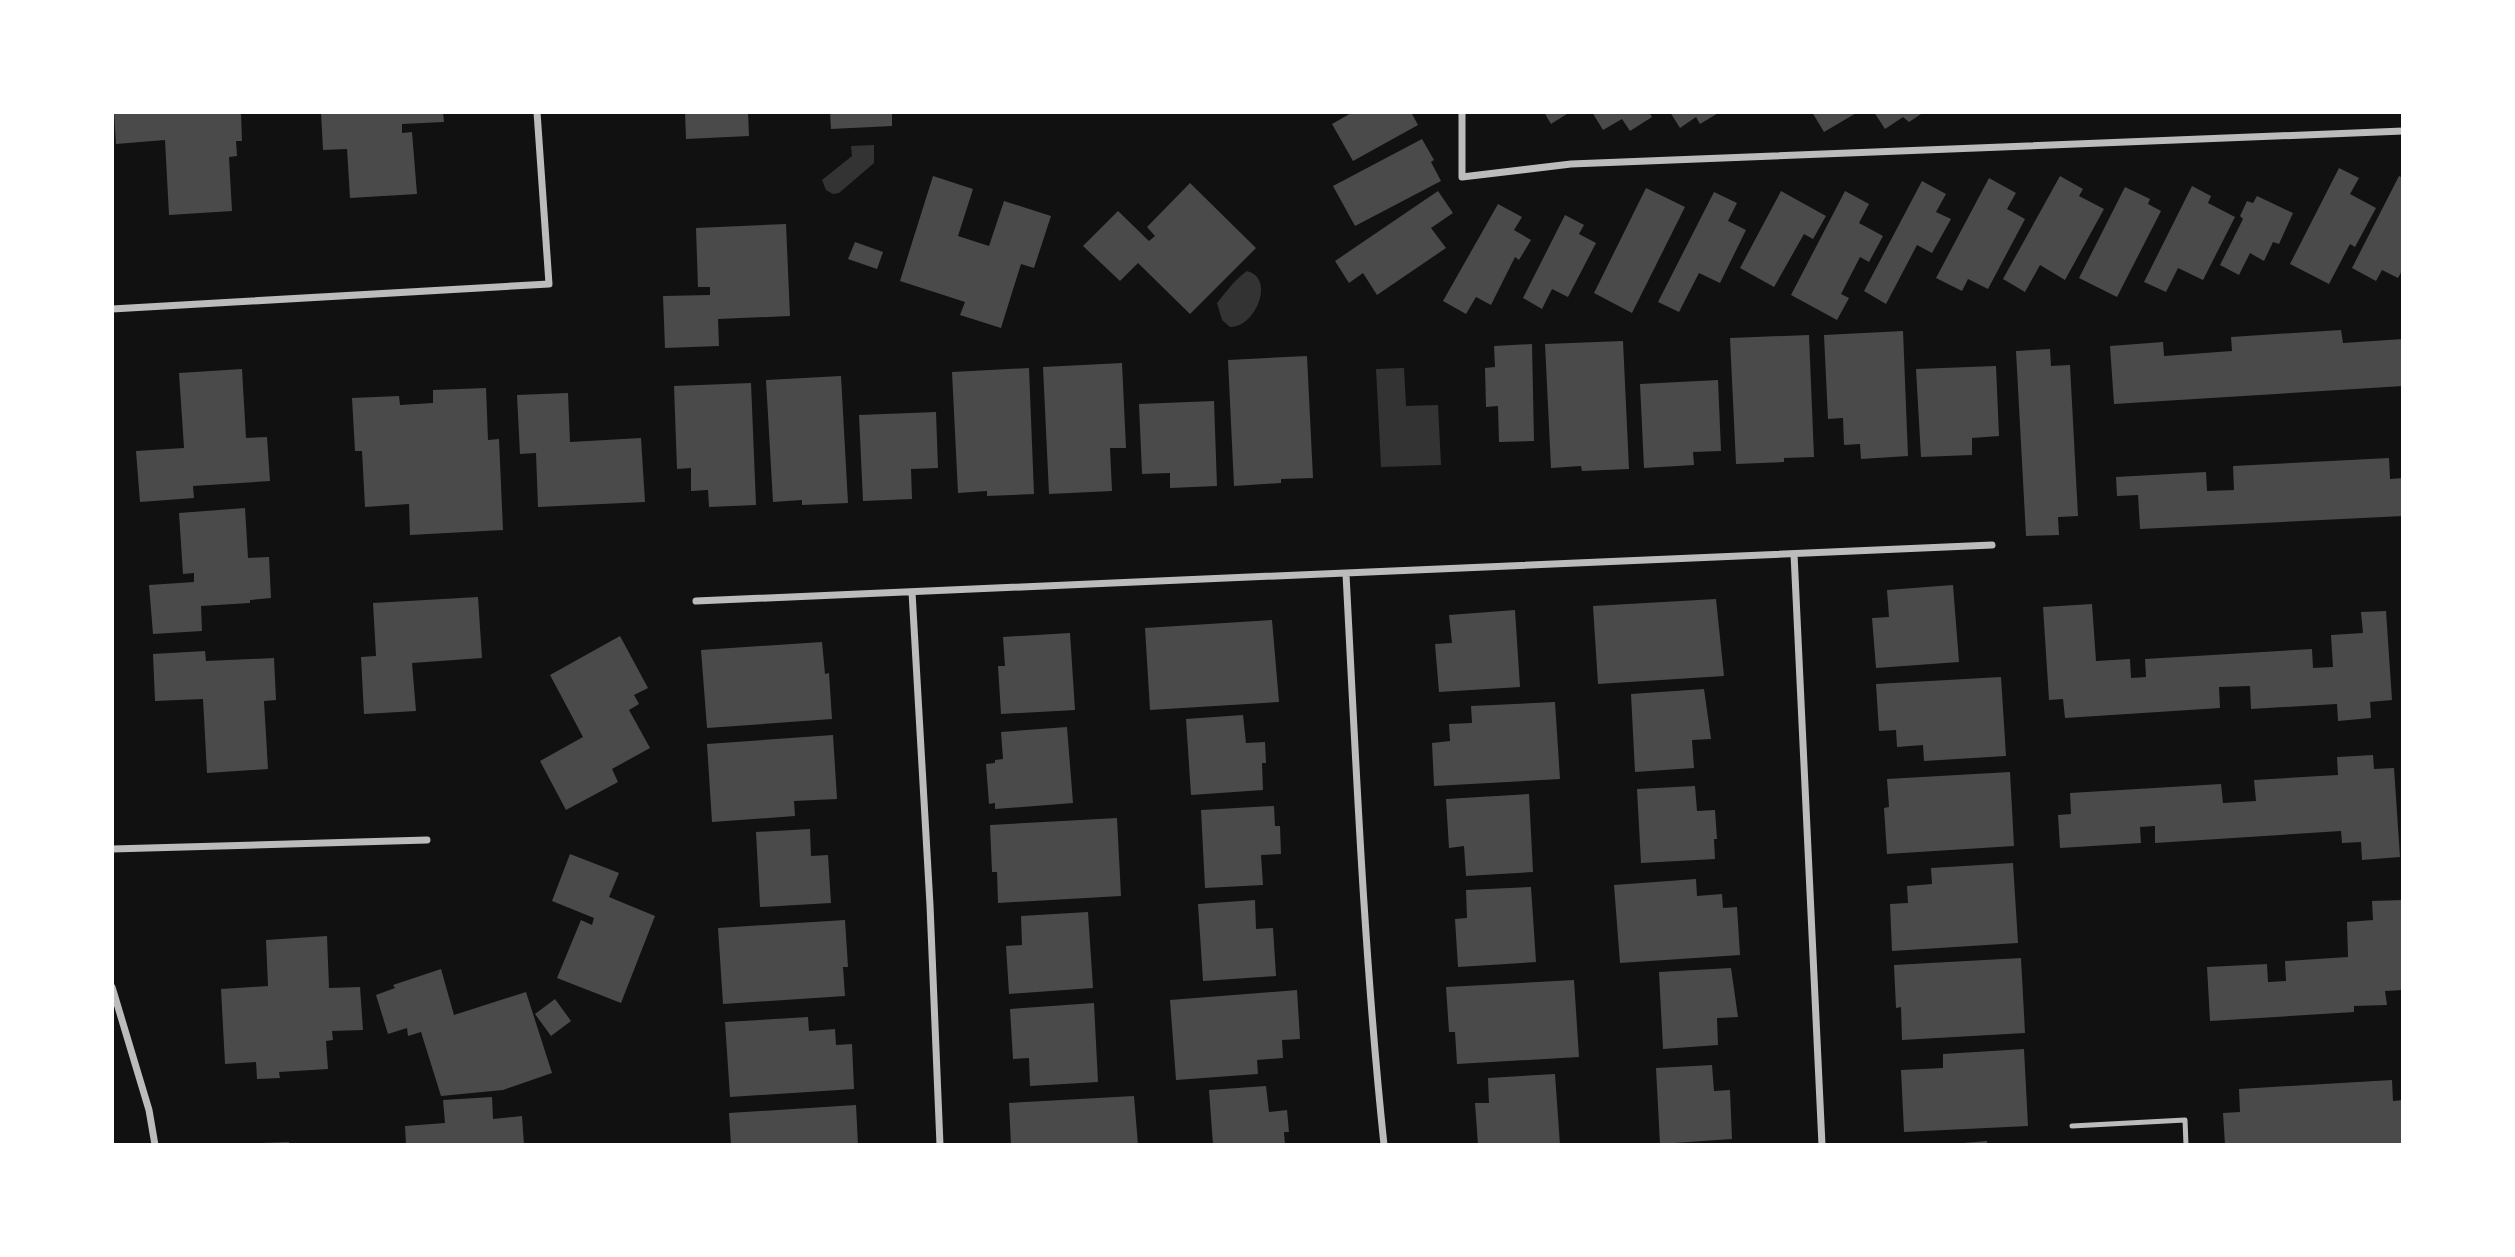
<svg xmlns="http://www.w3.org/2000/svg" width="2515" height="1257" viewBox="0 0 2515 1257" font-family="'Source Serif 4',serif">
<style>
.water{fill:#333}
.building{fill:#4a4a4a}
.lines{fill:none;stroke-linecap:round;stroke-linejoin:round}
.service{stroke:#bcbcbc;stroke-width:5}
.minor{stroke:#bcbcbc;stroke-width:7}
</style>
<rect width="100%" height="100%" fill="#111"/>
<path class="water" d="M874 145V163L839 193 833 194 826 190 822 180 852 156 851 146Z
M1247 271C1276 278 1255 328 1230 327L1222 320 1217 303C1226 292 1236 278 1247 271Z
M1404 368 1406 406 1438 405 1441 465 1381 467 1376 369Z"/>
<path class="building" d="M114 112H241L242 141H236L237 156 229 157 232 211 169 215 165 140 116 144Z
M321 112H443L444 122 402 124V133L412 132 417 194 350 198 347 149 323 150Z
M685 112H748L749 136 686 139Z
M830 112H892V126L831 129Z
M1353 112H1411L1418 125 1353 161 1332 124Z
M1544 112H1570L1551 124Z
M1592 112H1649L1652 117 1630 131 1622 119 1603 130Z
M1670 112H1720L1700 124 1696 117 1680 128Z
M1812 112H1858L1824 132Z
M1874 112H1924L1909 122 1903 117 1885 129Z
M1422 139 1434 160 1431 162 1441 181 1355 226 1333 186Z
M2339 168 2359 178 2350 194 2376 208 2355 247 2350 244 2329 284 2290 264Z
M933 176 973 189 958 236 989 246 1004 201 1051 216 1034 268 1021 264 1001 328 960 315 965 302 900 281Z
M2060 176 2083 189 2079 196 2104 209 2065 280 2040 265 2025 292 2003 279Z
M2399 176 2403 178V269L2398 278 2382 270 2376 281 2352 268Z
M1989 178 2016 193 2007 209 2025 219 1988 289 1968 279 1962 291 1936 278Z
M1922 181 1946 194 1936 212 1951 219 1932 253 1917 245 1886 304 1864 291Z
M1190 183 1256 248 1190 314 1138 263 1120 281 1083 246 1118 211 1149 241 1155 236 1147 227Z
M2192 186 2211 196 2208 203 2235 217 2203 280 2178 268 2166 292 2144 282Z
M2125 187 2150 199 2148 204 2161 211 2117 297 2079 278Z
M1646 188 1685 207 1632 313 1594 293Z
M1438 191 1453 213 1431 228 1446 248 1377 295 1363 273 1349 283 1335 261Z
M1781 191 1826 216 1813 239 1804 234 1774 287 1740 268Z
M1845 191 1869 204 1859 223 1883 236 1869 262 1860 257 1841 294 1849 298 1837 320 1791 295Z
M1714 192 1737 203 1728 221 1746 230 1720 283 1699 273 1679 312 1658 302Z
M2257 196 2293 213 2279 244 2273 242 2264 261 2250 253 2239 275 2220 265 2243 219 2240 216 2247 201 2253 203Z
M1498 204 1522 217 1514 230 1531 240 1519 260 1515 257 1491 305 1476 297 1466 314 1443 301Z
M1565 215 1584 225 1579 234 1596 243 1568 297 1552 289 1542 309 1523 298Z
M786 224 790 316 718 319 719 346 665 348 663 296 710 295V287H698L696 228Z
M855 242 883 252 877 269 848 259Z
M2341 330 2343 343 2403 339V386L2114 404 2110 346 2163 342 2164 356 2232 351 2231 337Z
M1903 331 1908 456 1861 459 1860 444 1844 445 1843 418 1828 419 1824 335Z
M1809 335 1814 457 1784 458V462L1736 464 1730 338Z
M1623 341 1629 469 1582 471 1581 466 1551 468 1545 344Z
M1532 344 1534 441 1499 442 1498 406 1486 407 1485 368 1495 367 1494 346Z
M2050 349 2051 366 2070 365 2078 516 2058 517 2059 535 2026 536 2016 351Z
M1307 356 1313 478 1281 479V483L1234 486 1228 360Z
M1122 363 1126 448H1110L1112 491 1049 494 1043 367Z
M1996 366 1999 436 1972 438V455L1921 457 1916 369Z
M1029 368 1034 494 987 496V491L958 493 952 372Z
M242 369 246 438 267 437 270 481 193 486 194 498 140 502 136 451 184 448 179 373Z
M841 376 848 503 802 505V500L773 502 766 380Z
M1718 380 1721 451 1693 452 1694 465 1644 468 1640 384Z
M751 383 756 505 709 507 708 490 691 491V468L677 469 674 386Z
M486 388 488 440 499 439 503 530 410 535 409 504 365 507 362 451H355L352 398 399 396 400 405 433 403V390Z
M568 393 570 442 641 438 645 502 538 507 536 453 520 454 517 395Z
M1214 401 1217 486 1170 488V473L1142 474 1139 404Z
M936 412 938 468 911 469 912 499 863 501 859 415Z
M2389 458 2390 479 2403 478V516L2140 529 2138 495 2117 496 2116 477 2206 472 2207 491 2234 490 2233 466Z
M245 508 248 558 269 557 271 598 250 600V603L201 606 202 631 153 634 149 585 194 582V573L183 574 179 513Z
M1953 585 1959 662 1876 668 1872 618 1889 617 1887 590Z
M478 597 482 658 412 663 416 711 364 714 361 657 376 656 373 603Z
M1716 599 1724 676 1598 684 1593 606Z
M2092 604 2096 661 2130 659 2131 678 2146 677 2145 659 2312 649 2313 668 2333 667 2331 635 2363 633 2361 612 2386 611 2392 700 2370 702 2371 718 2338 721 2337 704 2251 709 2250 686 2219 687 2220 708 2065 718 2063 699 2049 700 2043 607Z
M1515 610 1520 687 1439 692 1435 644 1452 643 1449 615Z
M1272 620 1279 702 1150 710 1145 628Z
M1070 633 1075 710 1001 714 998 666H1005L1003 637Z
M620 636 648 688 634 695 639 704 629 710 650 748 612 769 618 782 566 810 540 761 583 737 550 675Z
M822 642 825 674 829 673 832 719 707 728 701 650Z
M205 651 206 661 274 658 276 700 264 701 268 769 207 773 203 699 155 701 153 654Z
M2001 677 2006 756 1924 761 1923 745 1897 747 1896 730 1879 731 1876 684Z
M1704 689 1711 739 1692 740 1694 768 1635 772 1631 694Z
M1555 702 1560 779 1434 786 1432 743 1450 741 1449 724 1472 723 1471 706Z
M1243 715 1246 743 1265 742 1266 763H1262L1263 790 1191 795 1186 719Z
M1067 727 1073 803 995 809V803L989 804 986 764 995 763V760L1003 759 1001 732Z
M833 735 837 799 794 801 795 816 712 822 707 744Z
M2373 755 2374 769 2394 768 2400 857 2362 860 2361 842 2342 843 2341 831 2155 843V826L2140 827 2141 843 2060 848 2058 815 2071 814 2070 793 2221 784 2223 803 2256 801 2254 780 2338 775 2337 757Z
M2010 772 2014 846 1887 854 1884 808 1889 807 1887 779Z
M1695 786 1697 811 1715 810 1717 839H1714L1715 859 1641 863 1637 789Z
M1529 794 1533 872 1466 876 1464 846 1449 848 1446 799Z
M1274 806 1275 826H1280L1281 854 1261 855 1263 885 1205 888 1201 810Z
M1117 818 1121 896 998 903 997 872H992L990 825Z
M810 829 811 856 828 855 831 903 760 907 756 832Z
M570 854 619 873 609 897 655 916 621 1003 557 978 581 920 592 925 594 918 552 901Z
M2013 863 2018 943 1892 951 1890 904 1908 903 1907 886 1932 884 1931 868Z
M1696 879 1697 896 1722 894 1723 908 1737 907 1740 955 1620 963 1614 885Z
M1531 887 1536 962 1458 967 1455 919 1467 918 1466 890Z
M1255 900 1256 929 1273 928 1276 976 1203 981 1198 904Z
M2403 900V990L2385 991 2387 1005 2354 1006V1012L2210 1021 2207 967 2267 964 2268 982 2286 981 2285 961 2348 957 2347 922 2373 920 2372 901Z
M1088 912 1093 988 1009 994 1006 946 1022 945 1021 916Z
M845 920 848 967H843L845 996 723 1004 718 928Z
M327 936 329 988 360 987 363 1030 332 1031 333 1040 326 1041 328 1069 279 1072 280 1078 257 1079 256 1062 225 1064 221 989 268 986 266 940Z
M2021 958 2025 1033 1902 1040 1901 1007 1896 1008 1894 965Z
M1731 968 1738 1017 1717 1018 1718 1045 1663 1049 1659 972Z
M441 969 454 1015 526 992 552 1073 503 1090 441 1096 421 1032 408 1036 407 1028 388 1034 376 995 395 988 393 985Z
M1574 980 1579 1057 1457 1064 1455 1032H1449L1446 987Z
M1297 990 1300 1039 1282 1040 1283 1058 1257 1060 1258 1074 1176 1080 1170 1000Z
M555 999 571 1021 551 1036 535 1014Z
M1094 1003 1098 1082 1030 1086 1029 1058 1013 1059 1010 1009Z
M808 1017 809 1031 835 1029 836 1045 852 1044 854 1089 730 1097 725 1022Z
M2024 1049 2028 1126 1904 1132 1901 1070 1943 1068V1054Z
M1712 1065 1714 1091 1730 1090 1732 1139 1660 1144 1656 1068Z
M1555 1074 1560 1145H1478L1475 1103H1489L1488 1078Z
M2392 1080 2393 1101 2403 1100V1145H2225L2223 1113 2240 1112 2239 1089Z
M1266 1086 1269 1112 1287 1110 1289 1132H1284L1285 1145H1213L1209 1090Z
M1134 1096 1138 1145H1011L1009 1103Z
M492 1097 493 1119 522 1116 524 1145H406L405 1126 445 1123 443 1100Z
M856 1105 858 1145H731L729 1113Z
M1987 1141V1145H1964L1963 1143Z
M289 1142V1145H261V1143Z"/>
<g class="lines">
<path class="service" d="M2072 1126 2185 1120 2186 1145"/>
<path class="minor" d="M1462 112V177L1571 164 2403 131
M112 309 549 284 537 112
M1794 554 1822 1145
M1346 574C1356 764 1364 955 1384 1145
M912 592 930 905 940 1145
M696 601 1992 545
M112 849 427 840
M112 987 149 1110 155 1145"/>
</g>
<rect width="2515" height="1257" fill="none" stroke="#ffffff" stroke-width="228"/>
</svg>
